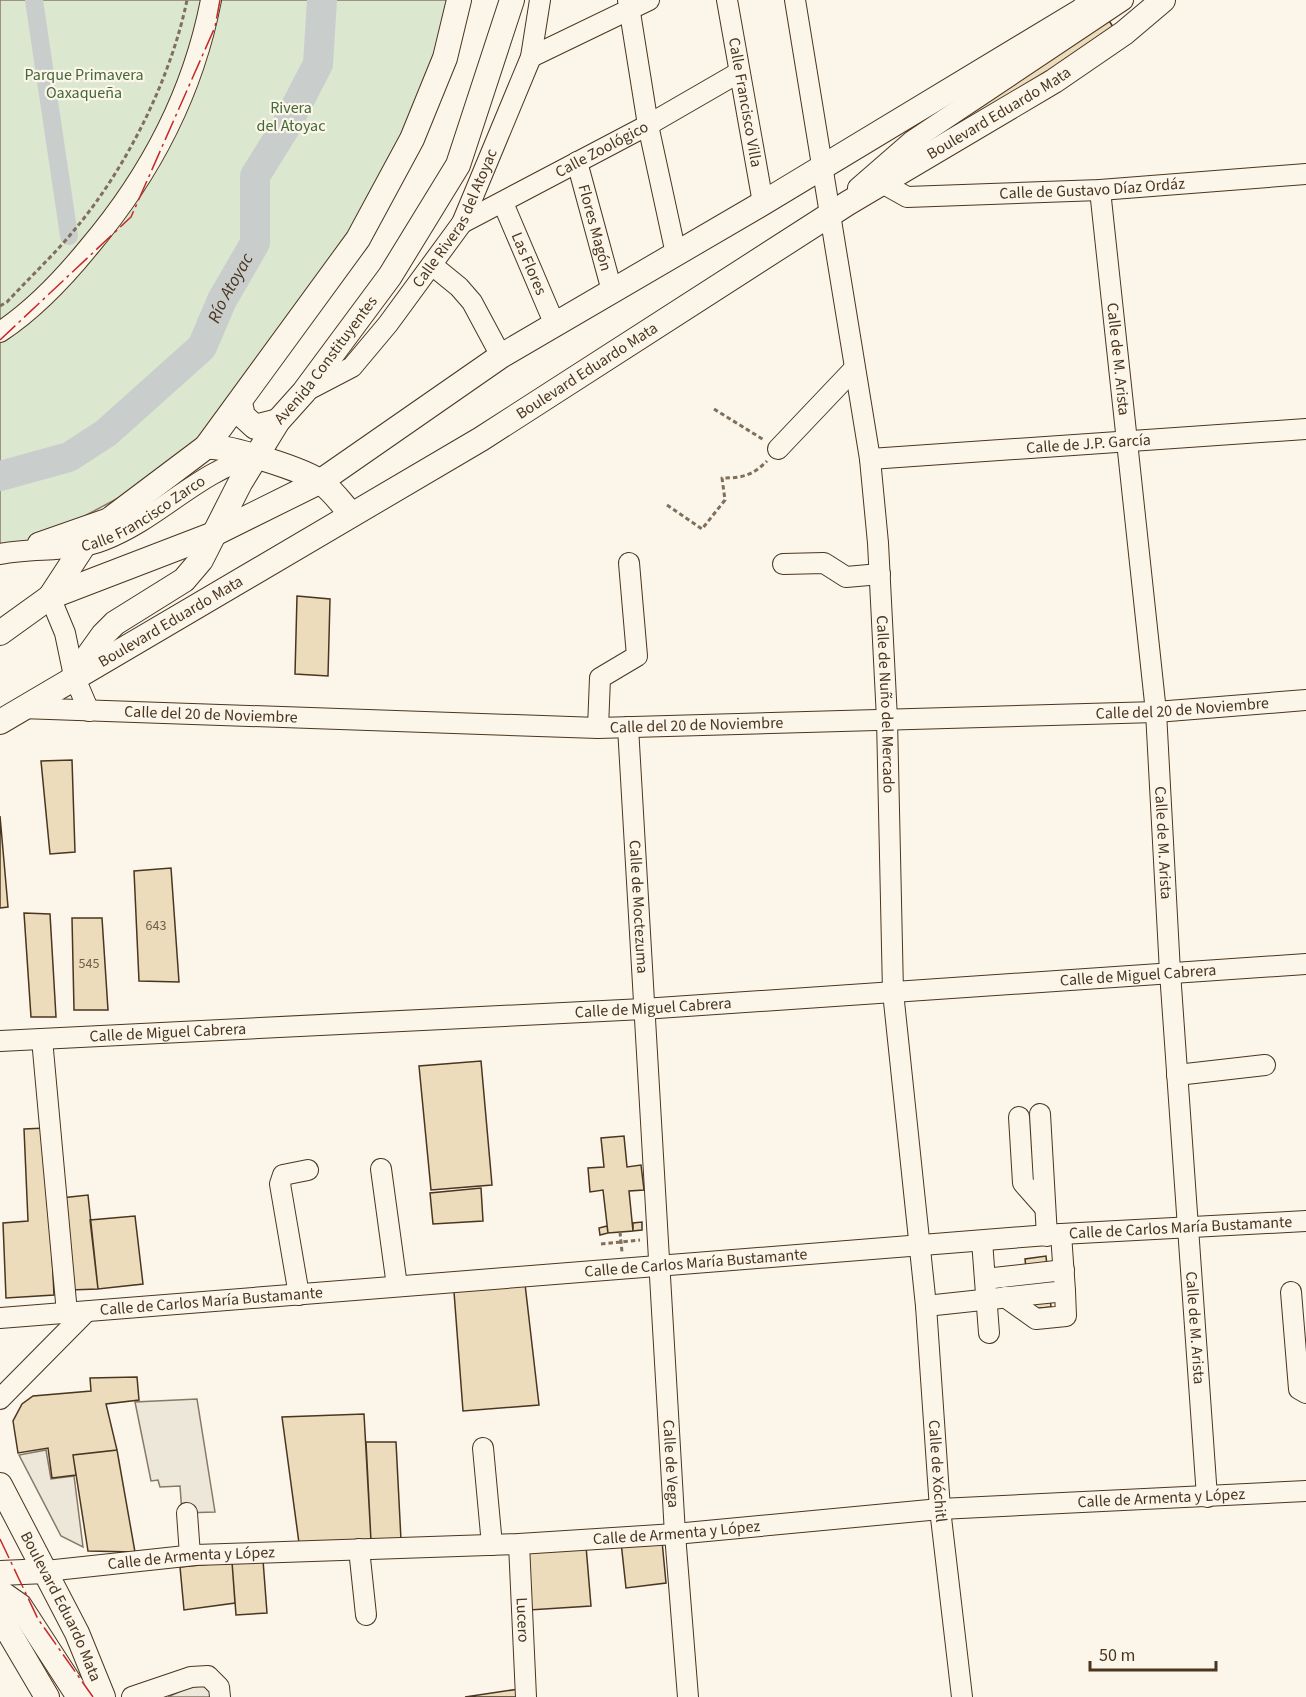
<svg xmlns="http://www.w3.org/2000/svg" width="1306" height="1697" viewBox="0 0 1306 1697" font-family="'Source Sans 3',sans-serif">
<style>
.green{fill:#dce7d0;stroke:#887966;stroke-width:1.5}
.parking{fill:#ede7d9;stroke:#887966;stroke-width:1.5}
.lines{fill:none;stroke-linecap:round;stroke-linejoin:round}
.canal{stroke:#c9cecd;stroke-width:18}
.river{stroke:#c9cecd;stroke-width:30}
.building{fill:#ecdcbc;stroke:#4a3520;stroke-width:1.5}
.minor-casing{stroke:#4a3520;stroke-width:22}
.major-casing{stroke:#4a3520;stroke-width:26}
.path{stroke:#7f6f5c;stroke-width:3;stroke-dasharray:4.5 3;stroke-linecap:butt}
.minor{stroke:#fbf6e9;stroke-width:20}
.major{stroke:#fbf6e9;stroke-width:24}
.power{stroke:#c62828;stroke-width:1.5;stroke-dasharray:21 4.5 3 4.5;stroke-linecap:butt}
.labels{text-anchor:middle;dominant-baseline:central;stroke-width:4.5;stroke-linejoin:round;paint-order:stroke}
.number-label{font-size:14px;fill:#725f47}
.park-label{font-size:16px;fill:#436837;stroke:#fbf6e9}
.street-label{font-size:16px;fill:#4a3520;stroke:#fbf6e9}
.water-label{font-size:18px;font-style:italic;fill:#4a3520;stroke:#fbf6e9}
</style>
<rect width="100%" height="100%" fill="#fbf6e9"/>
<path class="green" d="M0 0H457L358 239 193 458 21 550 0 555V325L23 303 0 321Z"/>
<path class="parking" d="M197 1399 215 1512 182 1513 180 1486 160 1487 158 1480 151 1481 135 1402Z
M46 1450 51 1479 74 1476 83 1547 61 1536 19 1455Z
M198 1683 208 1687 217 1697H168Z"/>
<g class="lines">
<path class="canal" d="M34 0 69 236"/>
<path class="river" id="s1" d="M0 476 69 457 106 433 202 347 222 300 255 243V176L286 126 318 64 322 0"/>
</g>
<path class="building" d="M1106 16 1117 33 944 145 933 128Z
M297 596 330 599 328 676 295 674Z
M72 760 75 852 50 854 41 761Z
M0 816 8 907 0 908Z
M171 868 179 982 139 981 134 871Z
M24 913 50 914 56 1017H31Z
M72 918H102L108 1010H74Z
M481 1061 492 1185 431 1190 419 1066Z
M46 1128 54 1295 6 1298 3 1223 28 1221 24 1129Z
M624 1136 627 1167 641 1165 644 1190 629 1191 633 1231 608 1233 603 1190 590 1192 588 1168 604 1167 601 1138Z
M481 1188 483 1221 433 1224 430 1193Z
M88 1195 98 1289 69 1290 61 1198Z
M135 1216 143 1284 98 1289 90 1220Z
M642 1222V1230L633 1231V1223Z
M607 1226 608 1233 600 1235 599 1228Z
M1046 1256 1051 1307 1030 1309 1025 1259Z
M525 1284 539 1405 463 1411 454 1292Z
M137 1377 139 1400 106 1404 117 1450 73 1455 76 1475 52 1478 48 1448 18 1453 13 1421 22 1404 33 1396 91 1391 90 1378Z
M364 1414 371 1541 299 1543 282 1417Z
M366 1442H396L401 1540 371 1541Z
M117 1450 135 1552 88 1551 73 1455Z
M662 1541 666 1583 626 1588 621 1542Z
M586 1546 591 1606 529 1610 525 1548Z
M263 1560 267 1613 236 1615 232 1562Z
M232 1562 235 1603 184 1610 180 1567Z
M519 1689V1697H465Z"/>
<g class="lines">
<g class="minor-casing">
<g id="minor">
<path d="M628 0 648 125 676 254"/>
<path id="s2" d="M727 0 763 203"/>
<path id="s3" d="M795 0 870 459 878 543 887 719 893 992 926 1306 940 1509 962 1697"/>
<path d="M531 57 649 0"/>
<path id="s4" d="M577 162 612 291"/>
<path id="s5" d="M882 183 907 197 1100 190 1306 174"/>
<path d="M858 188 912 141 1123 0"/>
<path id="s6" d="M1100 190 1156 712 1170 972 1207 1497"/>
<path id="s7" d="M503 203 555 325"/>
<path id="s8" d="M462 223 648 125 738 73"/>
<path d="M432 265 459 287 472 302 501 356"/>
<path d="M0 332C35 309 63 279 89 247 150 175 193 93 211 0"/>
<path id="s9" d="M306 391 352 367 388 324 462 223 531 57 540 0"/>
<path d="M778 449 854 369"/>
<path id="s10" d="M870 459 1306 429"/>
<path d="M38 543 112 517"/>
<path id="s11" d="M0 554C34 547 72 553 104 540 159 519 198 471 256 456"/>
<path d="M783 564 824 563 846 577 880 574"/>
<path d="M50 597 65 633 74 676 89 711"/>
<path id="s12" d="M21 708 598 728 1156 712 1306 700"/>
<path id="s13" d="M628 727 675 1534 688 1697"/>
<path d="M598 728 600 678 637 656 629 563"/>
<path d="M42 1039 67 1313"/>
<path id="s14" d="M0 1041 643 1009 1306 964"/>
<path d="M1177 1075 1265 1065"/>
<path d="M1040 1114 1047 1236"/>
<path d="M1019 1117 1023 1183 1045 1208"/>
<path d="M381 1169 397 1286"/>
<path d="M982 1241 989 1333"/>
<path d="M985 1279 1064 1270"/>
<path d="M1291 1292 1299 1389 1306 1393"/>
<path d="M299 1295 280 1184 283 1175 308 1170"/>
<path d="M1005 1297 1036 1319 1066 1316 1065 1291"/>
<path d="M926 1306 1065 1291 1061 1234"/>
<path id="s15" d="M0 1318 1061 1234 1306 1221"/>
<path d="M0 1399 86 1312"/>
<path d="M483 1448 492 1545"/>
<path d="M187 1513 190 1555"/>
<path id="s16" d="M519 1544 526 1697"/>
<path d="M359 1549 366 1615"/>
<path id="s17" d="M46 1571 195 1555 519 1544 675 1534 940 1509 1306 1491"/>
<path d="M132 1697 191 1677 208 1676 219 1687 220 1697"/>
</g>
</g>
<g class="major-casing">
<g id="major">
<path d="M240 403 243 416 255 427 278 421"/>
<path d="M206 447C226 445 306 470 322 483 333 491 342 504 351 514"/>
<path d="M50 597 84 545 113 517 206 447 358 239 412 139 445 58 459 0"/>
<path d="M0 633 50 597 214 534 321 481 501 356 763 203 1081 11 1094 0"/>
<path id="s18" d="M78 670 103 635 115 623 184 580 201 560 240 483 278 421 304 392 390 276 458 165 512 0"/>
<path id="s19" d="M0 722 481 439 848 203 1054 81 1124 33 1163 0"/>
<path id="s20" d="M0 1485 77 1633 103 1697"/>
<path d="M0 1573 46 1571"/>
<path d="M0 1592 20 1606 79 1697"/>
<path d="M0 1617 47 1697"/>
</g>
</g>
<path class="path" d="M0 306 7 302C30 277 55 254 76 228 127 167 171 78 187 0
M714 409 764 440
M667 505 702 529 725 500 722 478C742 478 752 476 767 461
M620 1232 622 1252
M601 1244 640 1240"/>
<use href="#minor" class="minor"/>
<use href="#major" class="major"/>
<path class="power" d="M0 340 131 217 215 27 220 0
M0 1539 38 1619 93 1697"/>
</g>
<g class="labels">
<g class="number-label">
<text x="156" y="926">643</text>
<text x="89" y="964">545</text>
</g>
<g class="park-label">
<text x="84" y="75">Parque Primavera<tspan x="84" dy="18">Oaxaqueña</tspan></text>
<text x="291" y="108">Rivera<tspan x="291" dy="18">del Atoyac</tspan></text>
</g>
<g class="street-label">
<text stroke="none"><textPath href="#s2" startOffset="104">Calle Francisco Villa</textPath></text>
<text stroke="none"><textPath href="#s19" startOffset="1170">Boulevard Eduardo Mata</textPath></text>
<text stroke="none"><textPath href="#s8" startOffset="158">Calle Zoológico</textPath></text>
<text stroke="none"><textPath href="#s5" startOffset="214">Calle de Gustavo Díaz Ordáz</textPath></text>
<text stroke="none"><textPath href="#s9" startOffset="234">Calle Riveras del Atoyac</textPath></text>
<text stroke="none"><textPath href="#s4" startOffset="68">Flores Magón</textPath></text>
<text stroke="none"><textPath href="#s7" startOffset="66">Las Flores</textPath></text>
<text stroke="none"><textPath href="#s6" startOffset="170">Calle de M. Arista</textPath></text>
<text stroke="none"><textPath href="#s18" startOffset="404">Avenida Constituyentes</textPath></text>
<text stroke="none"><textPath href="#s19" startOffset="684">Boulevard Eduardo Mata</textPath></text>
<text stroke="none"><textPath href="#s10" startOffset="219">Calle de J.P. García</textPath></text>
<text stroke="none"><textPath href="#s11" startOffset="152">Calle Francisco Zarco</textPath></text>
<text stroke="none"><textPath href="#s19" startOffset="198">Boulevard Eduardo Mata</textPath></text>
<text stroke="none"><textPath href="#s3" startOffset="711">Calle de Nuño del Mercado</textPath></text>
<text stroke="none"><textPath href="#s12" startOffset="1162">Calle del 20 de Noviembre</textPath></text>
<text stroke="none"><textPath href="#s12" startOffset="190">Calle del 20 de Noviembre</textPath></text>
<text stroke="none"><textPath href="#s12" startOffset="676">Calle del 20 de Noviembre</textPath></text>
<text stroke="none"><textPath href="#s6" startOffset="656">Calle de M. Arista</textPath></text>
<text stroke="none"><textPath href="#s13" startOffset="180">Calle de Moctezuma</textPath></text>
<text stroke="none"><textPath href="#s14" startOffset="1140">Calle de Miguel Cabrera</textPath></text>
<text stroke="none"><textPath href="#s14" startOffset="654">Calle de Miguel Cabrera</textPath></text>
<text stroke="none"><textPath href="#s14" startOffset="168">Calle de Miguel Cabrera</textPath></text>
<text stroke="none"><textPath href="#s15" startOffset="1184">Calle de Carlos María Bustamante</textPath></text>
<text stroke="none"><textPath href="#s15" startOffset="698">Calle de Carlos María Bustamante</textPath></text>
<text stroke="none"><textPath href="#s15" startOffset="212">Calle de Carlos María Bustamante</textPath></text>
<text stroke="none"><textPath href="#s6" startOffset="1142">Calle de M. Arista</textPath></text>
<text stroke="none"><textPath href="#s13" startOffset="738">Calle de Vega</textPath></text>
<text stroke="none"><textPath href="#s3" startOffset="1480">Calle de Xóchitl</textPath></text>
<text stroke="none"><textPath href="#s17" startOffset="1118">Calle de Armenta y López</textPath></text>
<text stroke="none"><textPath href="#s17" startOffset="632">Calle de Armenta y López</textPath></text>
<text stroke="none"><textPath href="#s17" startOffset="146">Calle de Armenta y López</textPath></text>
<text stroke="none"><textPath href="#s20" startOffset="136">Boulevard Eduardo Mata</textPath></text>
<text stroke="none"><textPath href="#s16" startOffset="76">Lucero</textPath></text>
</g>
<g class="water-label">
<text stroke="none"><textPath href="#s1" startOffset="310">Río Atoyac</textPath></text>
</g>
</g>
<path d="M1090 1661v9h126v-9" fill="none" stroke="#4a3520" stroke-width="3"/>
<text x="1099" y="1661" font-size="18" fill="#4a3520" stroke="#fbf6e9" stroke-width="4.5" paint-order="stroke">50 m</text>
</svg>
